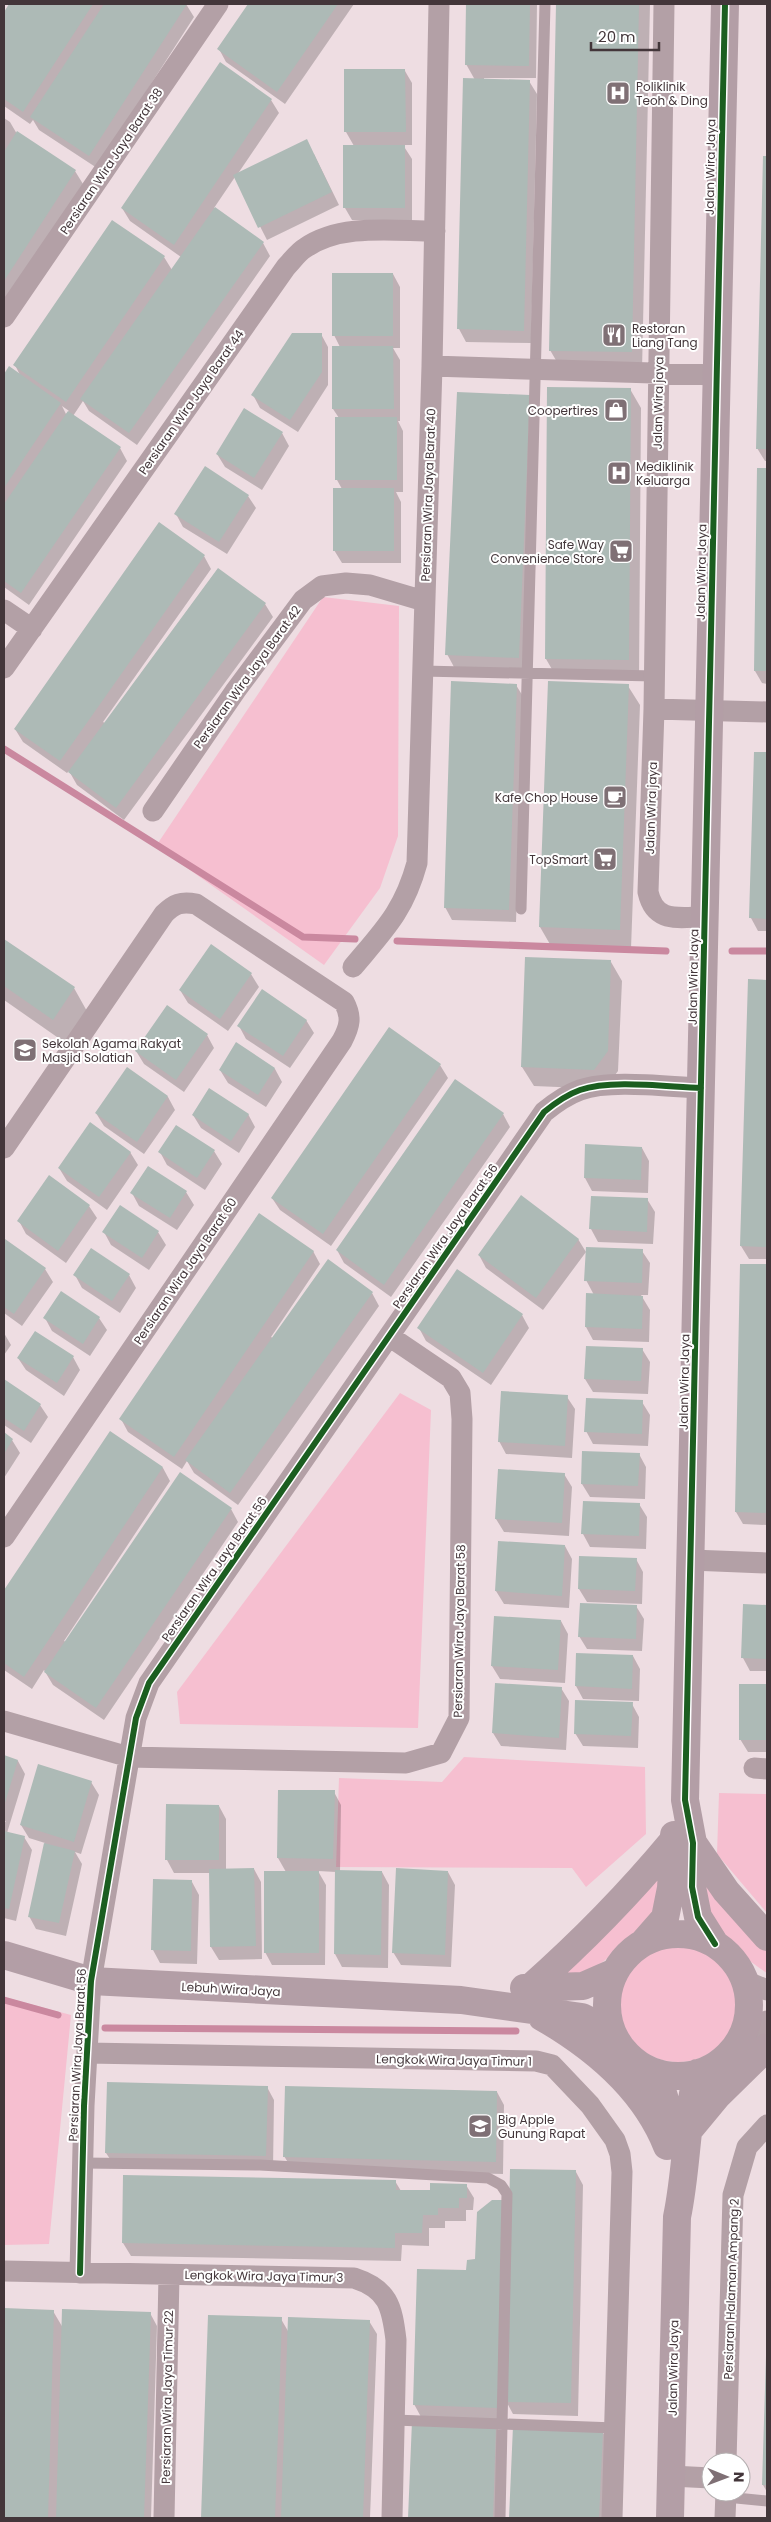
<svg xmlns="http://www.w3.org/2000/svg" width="771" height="2522" viewBox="0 0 771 2522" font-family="Poppins,sans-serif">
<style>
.green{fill:#f6bfd0}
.shadow{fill:#0003;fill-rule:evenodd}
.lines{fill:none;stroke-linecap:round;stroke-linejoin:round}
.stream{stroke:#ca889f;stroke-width:7}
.building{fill:#adbab6}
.lane{stroke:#b3a0a6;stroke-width:11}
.street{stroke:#b3a0a6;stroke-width:21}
.secondary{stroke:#b39ea6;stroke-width:28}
.cycleway-casing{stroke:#fff;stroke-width:9}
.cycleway{stroke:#1b5e20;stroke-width:6}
.labels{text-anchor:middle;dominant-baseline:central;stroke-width:4;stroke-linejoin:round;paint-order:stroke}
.poi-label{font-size:12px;fill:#43363a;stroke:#fff;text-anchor:start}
.street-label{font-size:12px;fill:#43363a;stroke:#fff}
</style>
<rect width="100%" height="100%" fill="#eedde2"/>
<path class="green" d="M323 597 399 606 398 836 380 888 324 965 156 846Z
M400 1393 431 1410 418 1728 180 1724 177 1692Z
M464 1757 645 1767 646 1834 586 1887 572 1868 336 1867 339 1778 442 1782Z
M719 1793 767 1794V1913L717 1854Z
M665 1861 652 1913 636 1932 604 1961 582 1975 550 1980Z
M702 1871 767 1945V1973C745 1959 718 1935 708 1910 703 1899 703 1883 702 1871Z
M618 2002a60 60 0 1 1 120 0a60 60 0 1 1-120 0Z
M4 1997 71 2015 49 2244 4 2245Z"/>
<path class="shadow" d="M11 4H186L194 17 97 168 39 130 33 120 30 124 4 106V14Z
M250 4H354L285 104 226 62 219 49Z
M467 4H537L536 78H484V80L529 81 537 94 531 343 466 342 459 329 475 80 466 64Z
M558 4 650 5 642 371 561 369 550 350Z
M220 64 271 100 279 113 237 175 314 154 339 205 267 240 235 177 214 208 263 243 270 256 137 445 89 411 83 401 73 416 120 448 127 461 29 605 4 587V376L9 368 21 377 15 365 164 257 172 270 181 257 130 221 122 208ZM62 406 69 411 66 414Z
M345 71H405L412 83V145H403L412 159V220H352L345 208 354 146 346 132Z
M4 118 10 122 17 134 75 171 83 184 4 305Z
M764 157H767V461H765L757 448Z
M393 274 400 287V348H393L400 360V421H398L403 431V492H396L401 502V563H342L334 550 342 489 337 480 339 418 333 409 340 347 334 335Z
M321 334 328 347V385L298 432 260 408 253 395Z
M548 389H630L641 408 639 679 557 678 546 659Z
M529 396 525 670 454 667 447 654Z
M282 433 289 446 262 490 225 467 217 454Z
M758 469H767V684L762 683 755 671Z
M248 496 256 508 227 554 183 527 176 514Z
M204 556 211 569 103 722 105 723 218 569 265 604 273 617 124 820 77 785 69 771 67 773 23 742 15 729Z
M549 682 628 686 640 705 631 949 551 946 540 927Z
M516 685 524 698 516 922 452 920 445 907Z
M755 753 767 754V931H758L751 918Z
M4 940 74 988 88 1013 67 1044 4 1000Z
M611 962 622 981 618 1071 605 1089 534 1086 522 1067Z
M251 974 259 987 228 1031 188 1003 180 990Z
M749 981H767V1259H749L741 1246Z
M306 1020 314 1033 290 1068 246 1039 239 1026Z
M207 1035 214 1048 184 1092 144 1064 136 1051Z
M237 1044 275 1069 282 1082 266 1107 228 1083 220 1070Z
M440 1065 448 1078 331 1246 280 1210 272 1198Z
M127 1069 168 1097 175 1110 144 1154 104 1126 96 1113Z
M248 1114 255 1127 239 1153 201 1128 193 1115Z
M503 1114 510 1127 391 1297 344 1263 337 1250Z
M176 1127 214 1151 222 1164 205 1190 167 1165 160 1152Z
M642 1148 649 1161 648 1193 592 1191 585 1178Z
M130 1152 138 1165 107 1210 67 1181 59 1168Z
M186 1192 194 1205 177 1230 139 1206 132 1193Z
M592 1197 647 1199 655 1212 653 1244 598 1242 591 1229Z
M89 1206 97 1218 66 1263 26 1234 19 1221Z
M104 1232H158L166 1245 149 1270 111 1245Z
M578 1239 586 1252 543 1310 486 1268 479 1255Z
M5 1241 45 1269 53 1282 22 1326 4 1313Z
M313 1251 320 1264 271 1337 273 1338 372 1293 379 1306 238 1505 194 1473 187 1461 182 1469 128 1432 121 1419Z
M642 1251 650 1263 648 1295H641L650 1310 649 1342 593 1340 586 1327 594 1295 586 1280Z
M742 1265 767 1266V1525L743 1524 736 1512Z
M75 1275H129L136 1288 120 1313 82 1288Z
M522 1315 529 1328 491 1385 426 1341 419 1328Z
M45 1318H99L107 1330 90 1356 52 1331Z
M4 1333 11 1345 4 1355Z
M642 1349 650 1362 648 1394 593 1392 585 1379Z
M73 1357 80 1370 64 1396 26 1370 18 1358Z
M4 1381 40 1405 48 1417 31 1443 4 1425Z
M567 1397 575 1409 572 1458 506 1454 499 1441Z
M642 1402 650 1415 648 1446 593 1444 586 1431Z
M110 1433 163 1468 170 1481 64 1641 66 1642 231 1509 238 1522 104 1720 53 1685 44 1670 32 1689 4 1670V1593Z
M4 1434 12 1440 20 1453 4 1478Z
M639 1454 646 1467 645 1499 590 1497 582 1484Z
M564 1474 572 1487 569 1536 504 1532 496 1519Z
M639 1504 647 1517 646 1549 590 1547 583 1534Z
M565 1546 572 1559 569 1608 504 1604 496 1591Z
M580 1557 636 1559 643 1572 642 1604 587 1602 579 1589Z
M636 1606 644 1619 642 1651 587 1649 579 1636Z
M744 1606H767V1671H750L743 1658Z
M561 1621 568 1634 565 1683 500 1679 492 1666Z
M633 1656 640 1669 639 1701 583 1699 576 1686Z
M496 1684 561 1688 569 1701 566 1750 501 1746 493 1733Z
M741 1685 767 1686V1752H748L740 1739Z
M632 1704 639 1717 638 1748 583 1746 575 1733Z
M4 1756 18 1761 25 1774 7 1833 24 1837 32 1850 16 1921 4 1918V1823L6 1821H4Z
M91 1782 99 1795 81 1854 75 1852 82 1864 66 1936 36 1929 29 1916 45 1843 29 1838 21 1825Z
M280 1791 334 1792 341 1805 340 1872H382L389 1885 388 1968 342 1967 335 1954 336 1872 318 1871 326 1885 325 1965H272L265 1952 286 1872 278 1858Z
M219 1806 226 1819V1870L254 1869 261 1882 262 1959 219 1960 211 1947 210 1873H174L167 1860Z
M448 1872 455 1885 451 1967 401 1965 393 1952Z
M192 1882 199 1895 197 1964 160 1963 153 1950Z
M267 2087 274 2100 273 2169 114 2165 106 2153Z
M497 2092 504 2105 503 2174 292 2169 284 2156Z
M576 2172 583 2185 578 2416 513 2414 506 2401 505 2420 421 2417 414 2404 467 2271 476 2260 504 2201Z
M395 2181 401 2191H431L466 2185 474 2198 473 2210H466V2221H445V2228H429V2246L402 2245 401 2261 131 2256 123 2243Z
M4 2310 53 2311 63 2328 150 2313 157 2326 151 2518H4Z
M209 2316 281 2319 288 2331 369 2321 377 2334 370 2518H202Z
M767 2342V2492L763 2485Z
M413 2423 496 2426 503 2439 500 2518H410Z
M514 2427 602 2431 614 2450 611 2518H510Z"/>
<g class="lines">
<path class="stream" d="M4 749 303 937 355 939
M397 941 666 951
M732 951H767
M4 2000 58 2015
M105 2028 516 2031"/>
</g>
<path class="building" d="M9 4H93L23 112 4 99V12Z
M104 4H187L89 156 30 117Z
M248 4H338L277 92 217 49Z
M466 4H530L529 66 465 65Z
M556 4H639L632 352 549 351Z
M220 62 272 99 174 245 121 208Z
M344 69H405L406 132H344Z
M463 78 530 80 524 331 457 329Z
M17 131 76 170 4 281V152Z
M307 139 332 192 258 228 233 175Z
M343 145H405V208H343Z
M763 156H767V449H756Z
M215 207 264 242 129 433 80 399Z
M112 220 165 256 66 402 13 365Z
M332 273H393V336H332Z
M292 333H322V372L290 420 251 395Z
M332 346H393L394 409H332Z
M9 366 61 403 4 488V374Z
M547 387 631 388 629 660 545 659Z
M457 392 530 395 519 658 445 655Z
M244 408 283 432 254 478 216 454Z
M68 411 121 447 21 593 4 581V504Z
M335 417H397V480H335Z
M205 466 249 495 219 542 174 514Z
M757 468H767V671H754Z
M333 488H394V551H333Z
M159 522 205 555 60 761 14 729Z
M218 568 266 603 116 808 68 772Z
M451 681 517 684 509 910 444 908Z
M548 681 629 684 620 930 539 927Z
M754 752H767V919L749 918Z
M4 939 75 987 53 1020 4 986Z
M211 944 252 973 220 1019 179 990Z
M525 957 611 960 608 1051 594 1070 521 1067Z
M748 979 767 980V1247L740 1246Z
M262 989 307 1020 283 1056 237 1026Z
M167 1005 208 1034 176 1080 135 1051Z
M389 1027 441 1064 323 1234 271 1198Z
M236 1042 275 1068 258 1095 219 1070Z
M127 1067 168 1096 137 1142 95 1113Z
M455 1079 504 1113 384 1285 336 1250Z
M209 1088 249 1114 231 1141 192 1115Z
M90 1122 131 1152 99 1197 58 1168Z
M176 1125 215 1150 197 1178 158 1152Z
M585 1144 642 1147 641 1180 584 1178Z
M148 1166 187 1191 170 1218 130 1193Z
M49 1175 90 1205 58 1251 17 1221Z
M521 1195 579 1239 536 1298 478 1255Z
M591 1196 648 1198 647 1232 589 1229Z
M120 1205 159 1231 142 1258 102 1232Z
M259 1213 314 1251 174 1457 119 1419Z
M5 1239 46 1268 14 1314 4 1307Z
M586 1247 643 1249 642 1283 584 1281Z
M91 1248 130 1274 112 1301 73 1275Z
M328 1259 373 1292 230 1493 185 1460Z
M740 1264H767V1513L735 1512Z
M457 1269 523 1314 483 1373 417 1328Z
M61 1291 100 1317 83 1344 43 1318Z
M586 1293 643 1296 642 1329 585 1327Z
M35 1331 74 1356 57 1383 17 1358Z
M586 1346 643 1348 641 1381 584 1379Z
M4 1379 41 1404 24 1431 4 1418Z
M501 1391 568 1395 565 1446 498 1442Z
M586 1398 643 1400 642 1434 584 1432Z
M110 1431 163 1467 24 1677 4 1663V1590Z
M4 1432 13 1439 4 1454Z
M582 1451 640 1453 638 1486 581 1484Z
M498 1469 565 1473 562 1523 495 1519Z
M180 1472 232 1508 96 1708 44 1672Z
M583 1501 640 1503 639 1536 581 1534Z
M498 1541 565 1545 562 1596 495 1591Z
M579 1556 637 1558 635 1591 578 1589Z
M580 1603 637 1605 636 1639 578 1637Z
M743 1604 767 1605V1659L741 1658Z
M494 1616 561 1620 558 1670 491 1666Z
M576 1653 633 1655 632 1689 575 1686Z
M495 1683 562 1687 559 1738 492 1733Z
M739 1684H767V1740H739Z
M575 1700 633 1702 631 1736 574 1734Z
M4 1755 18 1760 4 1806Z
M38 1764 92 1781 74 1842 20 1825Z
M278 1790H335L333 1859 277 1858Z
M166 1804 219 1805V1860H165Z
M4 1831 25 1836 9 1909 4 1908Z
M44 1843 75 1851 59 1923 28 1917Z
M254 1868 256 1946 210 1947 209 1869Z
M396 1868 448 1871 445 1955 392 1953Z
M335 1870 382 1871 381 1955 334 1954Z
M264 1871H319V1953H264Z
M153 1879 192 1880 191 1951 151 1950Z
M107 2082 268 2086 266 2156 105 2153Z
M285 2086 497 2091 496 2162 283 2157Z
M510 2169 576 2170 571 2403 505 2402Z
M123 2175 396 2180V2190H430V2183L467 2184V2198H459V2208H438V2215H423L422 2233H395V2248L122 2243Z
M492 2200H505L498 2408 413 2405 417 2269 466 2270 467 2260 475 2259 477 2212Z
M4 2308 54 2310 48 2518H4Z
M62 2309 151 2312 144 2518H56Z
M208 2315 282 2317 275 2518H201Z
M288 2317 370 2320 363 2518H281Z
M766 2356 767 2485H762Z
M412 2421 496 2425 493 2518H408Z
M513 2426 603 2430 599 2518H509Z"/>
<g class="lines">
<path class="lane" d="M422 671 654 676
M521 909 545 4
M82 2163 260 2165 488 2178 501 2185 507 2194 500 2518
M394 2420 615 2428
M726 2497 767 2501"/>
<path class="street" d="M664 4 654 709 648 892C655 924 679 917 705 917
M4 317 218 4
M432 366 717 375
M4 610 32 629
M4 668 286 267C292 261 298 252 305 248 341 223 393 231 435 231
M654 709 767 712
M153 811 236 690 303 600 322 586 346 583 370 585 424 601
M353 967C384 930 404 911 417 863L432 366 439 4
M4 1148 164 914C174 904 181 901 196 904L344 1002C352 1017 350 1026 342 1041L4 1537
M691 1560 767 1563
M4 1721 129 1757 406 1763 441 1753 459 1718 462 1419 460 1393 451 1378 389 1336
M754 1768 767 1769
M745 1981 767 1990
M743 2034 767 2021
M87 2053 536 2061 552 2065 590 2105 615 2140 620 2154 622 2172 612 2518
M4 2271 354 2278C388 2289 392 2306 396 2340L392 2518
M80 2273 84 2106 91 1981 136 1718 149 1683 544 1112C555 1103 566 1095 580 1090 611 1079 668 1087 701 1088
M726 2462 733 2195 747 2147 767 2125
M671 2476 711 2478
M164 2518 169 2275
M725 2518 726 2492"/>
<path class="secondary" d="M693 1843 726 1891 767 1937
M607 2005a71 71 0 1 1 142 0a71 71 0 1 1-142 0Z
M644 1942 665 1918 671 1888 674 1835
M715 1944 698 1917 692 1887 693 1843 685 1800 725 4
M4 1955 91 1981 461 2000 582 2017 612 2032
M524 1988 583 1986 615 1972
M530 1988C582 1942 629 1894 673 1841
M542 2017C594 2047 644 2088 667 2146
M657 2073 665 2100 667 2138
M688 2131 717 2096 767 2047
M670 2518 677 2217C687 2169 686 2121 697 2073"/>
<g class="cycleway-casing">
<path id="cycleway" d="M715 1944 698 1917 692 1887 693 1843 685 1800 725 4
M80 2273 84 2106 91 1981 136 1718 149 1683 544 1112C555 1103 566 1095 580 1090 611 1079 668 1087 701 1088"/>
</g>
<use href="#cycleway" class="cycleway"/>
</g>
<defs>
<g id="hospital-square" transform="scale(1.25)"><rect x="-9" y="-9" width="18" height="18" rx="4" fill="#7f7075" stroke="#fff"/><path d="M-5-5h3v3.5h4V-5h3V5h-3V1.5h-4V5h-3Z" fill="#fff"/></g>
<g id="restaurant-square" transform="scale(1.25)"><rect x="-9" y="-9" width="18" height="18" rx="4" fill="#7f7075" stroke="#fff"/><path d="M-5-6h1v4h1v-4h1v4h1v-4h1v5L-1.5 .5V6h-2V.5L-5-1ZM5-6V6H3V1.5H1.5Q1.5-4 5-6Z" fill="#fff"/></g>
<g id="shop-square" transform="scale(1.25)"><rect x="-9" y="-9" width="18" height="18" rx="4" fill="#7f7075" stroke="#fff"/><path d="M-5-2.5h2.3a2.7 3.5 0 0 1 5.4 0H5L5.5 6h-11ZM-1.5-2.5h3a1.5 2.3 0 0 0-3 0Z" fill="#fff"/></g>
<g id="supermarket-square" transform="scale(1.25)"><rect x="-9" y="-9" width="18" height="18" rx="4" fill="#7f7075" stroke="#fff"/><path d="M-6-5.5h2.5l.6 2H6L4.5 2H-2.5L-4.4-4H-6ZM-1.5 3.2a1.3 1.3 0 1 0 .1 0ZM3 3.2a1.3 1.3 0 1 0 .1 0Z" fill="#fff"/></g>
<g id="cafe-square" transform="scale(1.25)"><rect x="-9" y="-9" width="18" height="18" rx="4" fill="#7f7075" stroke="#fff"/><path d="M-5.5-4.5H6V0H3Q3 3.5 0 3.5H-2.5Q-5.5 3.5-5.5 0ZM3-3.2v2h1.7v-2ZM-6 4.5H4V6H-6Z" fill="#fff"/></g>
<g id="school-square" transform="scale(1.25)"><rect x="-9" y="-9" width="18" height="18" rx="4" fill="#7f7075" stroke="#fff"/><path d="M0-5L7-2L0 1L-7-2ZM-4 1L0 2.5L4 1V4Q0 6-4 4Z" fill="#fff"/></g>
</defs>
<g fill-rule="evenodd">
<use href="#hospital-square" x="618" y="93"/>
<use href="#restaurant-square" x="614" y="335"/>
<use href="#shop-square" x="616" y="410"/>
<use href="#hospital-square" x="619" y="473"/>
<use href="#supermarket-square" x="621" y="551"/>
<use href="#cafe-square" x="615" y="797"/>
<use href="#supermarket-square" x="605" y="859"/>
<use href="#school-square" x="25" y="1050"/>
<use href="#school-square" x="480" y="2126"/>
</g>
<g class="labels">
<g class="poi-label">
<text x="636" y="86">Poliklinik<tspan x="636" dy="14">Teoh &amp; Ding</tspan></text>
<text x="632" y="328">Restoran<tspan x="632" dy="14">Liang Tang</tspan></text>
<text x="598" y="410" text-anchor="end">Coopertires</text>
<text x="636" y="466">Mediklinik<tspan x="636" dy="14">Keluarga</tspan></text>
<text x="604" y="544" text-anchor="end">Safe Way<tspan x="604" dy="14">Convenience Store</tspan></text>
<text x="598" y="797" text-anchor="end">Kafe Chop House</text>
<text x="588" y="859" text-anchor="end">TopSmart</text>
<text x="42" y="1043">Sekolah Agama Rakyat<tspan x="42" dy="14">Masjid Solatiah</tspan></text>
<text x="498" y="2119">Big Apple<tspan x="498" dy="14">Gunung Rapat</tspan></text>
</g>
<g class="street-label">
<text transform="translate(111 161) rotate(-56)">Persiaran Wira Jaya Barat 38</text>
<text transform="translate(710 167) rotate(-89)">Jalan Wira Jaya</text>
<text transform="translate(191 402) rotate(-55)">Persiaran Wira Jaya Barat 44</text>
<text transform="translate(658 403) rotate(-89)">Jalan Wira jaya</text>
<text transform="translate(428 495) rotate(-88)">Persiaran Wira Jaya Barat 40</text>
<text transform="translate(701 572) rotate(-89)">Jalan Wira Jaya</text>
<text transform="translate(247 677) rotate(-54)">Persiaran Wira Jaya Barat 42</text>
<text transform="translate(651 808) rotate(-88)">Jalan Wira jaya</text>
<text transform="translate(693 977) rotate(-89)">Jalan Wira Jaya</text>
<text transform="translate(445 1236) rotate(-55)">Persiaran Wira Jaya Barat 56</text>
<text transform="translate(185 1271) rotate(-56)">Persiaran Wira Jaya Barat 60</text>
<text transform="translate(684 1382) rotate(-89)">Jalan Wira Jaya</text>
<text transform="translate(214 1569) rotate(-55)">Persiaran Wira Jaya Barat 56</text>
<text transform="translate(459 1631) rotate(-89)">Persiaran Wira Jaya Barat 58</text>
<text transform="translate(231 1989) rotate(3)">Lebuh Wira Jaya</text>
<text transform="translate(77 2055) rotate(-87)">Persiaran Wira Jaya Barat 56</text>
<text transform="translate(454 2060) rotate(1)">Lengkok Wira Jaya Timur 1</text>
<text transform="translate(264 2276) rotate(1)">Lengkok Wira Jaya Timur 3</text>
<text transform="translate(731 2289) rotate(-88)">Persiaran Halaman Ampang 2</text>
<text transform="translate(673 2368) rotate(-89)">Jalan Wira Jaya</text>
<text transform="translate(167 2397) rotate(-89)">Persiaran Wira Jaya Timur 22</text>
</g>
</g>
<rect width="771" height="2522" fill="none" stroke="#43363a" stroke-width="10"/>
<g transform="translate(726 2477) rotate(91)"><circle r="24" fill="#ffffff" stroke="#b4afb0"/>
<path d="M0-4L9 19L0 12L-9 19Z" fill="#7f7075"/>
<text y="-8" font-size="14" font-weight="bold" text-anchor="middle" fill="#43363a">N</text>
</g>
<path d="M591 42v8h68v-8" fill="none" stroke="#43363a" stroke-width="2.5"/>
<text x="598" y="42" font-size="15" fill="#43363a" stroke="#ffffff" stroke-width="4" paint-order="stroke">20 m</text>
</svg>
